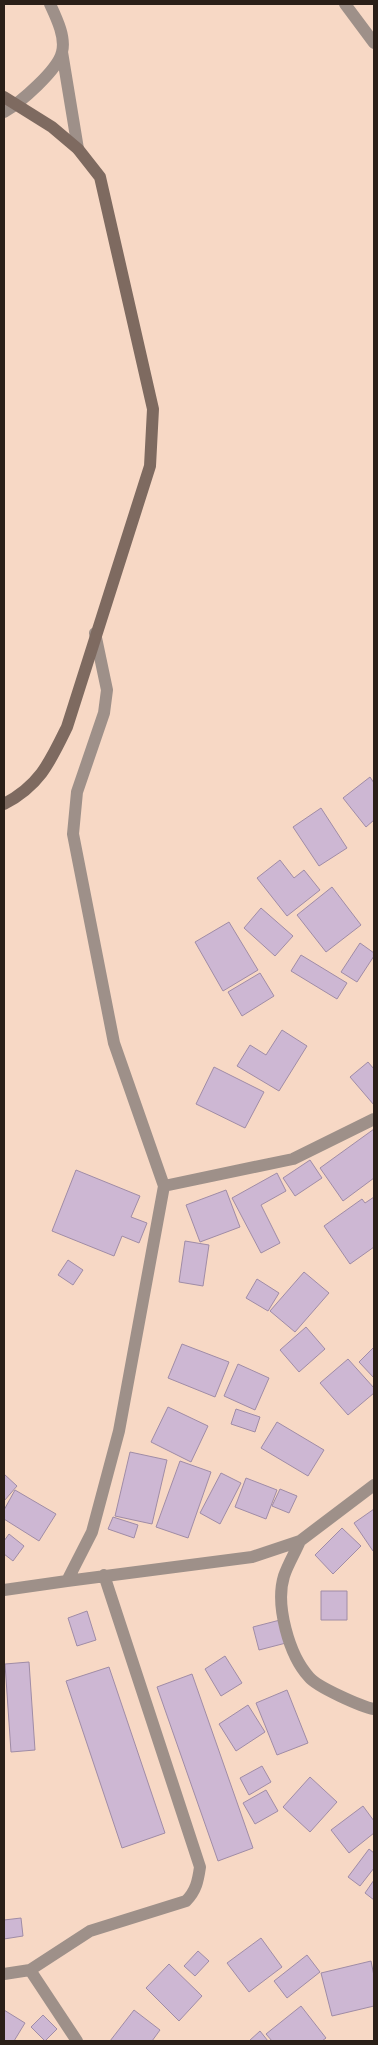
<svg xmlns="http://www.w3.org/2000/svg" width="378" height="2045" viewBox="0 0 378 2045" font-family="'DM Sans',sans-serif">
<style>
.building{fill:#cdb7d3;stroke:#a08ca6}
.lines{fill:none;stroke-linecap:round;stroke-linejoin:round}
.street{stroke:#9e9089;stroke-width:12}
.secondary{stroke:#7e6a60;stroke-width:12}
</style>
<rect width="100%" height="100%" fill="#f7d8c5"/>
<path class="building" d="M370 777 374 783V820L366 827 343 798Z
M321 808 347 848 319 866 293 827Z
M280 860 294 878 304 870 320 890 287 916 257 878Z
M332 887 361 925 326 952 297 915Z
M261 908 293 936 275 956 244 928Z
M229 922 258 970 223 991 195 942Z
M360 943 374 953V956L357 982 341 972Z
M301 955 347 983 337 999 291 971Z
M260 973 274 996 242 1016 228 992Z
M282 1030 307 1046 279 1091 237 1066 250 1045 266 1055Z
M368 1062 374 1069V1105L350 1077Z
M214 1067 264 1092 245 1128 196 1104Z
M374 1129V1178L343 1201 320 1168Z
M310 1160 322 1178 295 1196 283 1178Z
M76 1170 140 1196 131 1217 147 1223 139 1243 122 1236 114 1256 52 1231Z
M277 1173 286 1191 261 1205 280 1243 261 1253 232 1198Z
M226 1190 240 1227 200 1242 186 1205Z
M374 1197V1247L350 1264 324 1226 362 1199 365 1203Z
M185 1241 209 1245 203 1286 179 1282Z
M68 1260 83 1270 73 1285 58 1275Z
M304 1272 329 1293 295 1332 270 1311Z
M257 1279 279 1293 268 1311 246 1298Z
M306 1327 325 1349 299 1372 280 1350Z
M182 1344 229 1362 215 1397 168 1378Z
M374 1347V1378L359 1362Z
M348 1359 374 1388V1393L348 1415 320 1383Z
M238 1364 269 1378 255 1410 224 1396Z
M168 1407 208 1426 191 1462 151 1442Z
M236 1409 260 1417 255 1432 231 1424Z
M277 1422 324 1450 308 1476 261 1448Z
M130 1452 167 1460 152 1524 115 1516Z
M180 1461 211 1472 188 1538 156 1527Z
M221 1473 241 1483 220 1524 200 1513Z
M4 1474 17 1486 4 1501Z
M246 1478 277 1490 266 1519 235 1507Z
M280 1489 297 1496 289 1513 272 1506Z
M15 1490 56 1514 39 1541 4 1519V1510Z
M374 1509V1550L373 1551 354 1523Z
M113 1517 138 1525 134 1538 108 1529Z
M342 1528 361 1546 333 1574 315 1555Z
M9 1534 24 1546 13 1561 4 1554V1541Z
M321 1591H347V1620H321Z
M87 1611 96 1640 77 1646 68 1618Z
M280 1620 286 1643 259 1650 253 1627Z
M225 1656 242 1683 221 1696 205 1669Z
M29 1662 35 1750 11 1752 5 1664Z
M109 1667 165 1833 122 1848 66 1681Z
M192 1674 253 1848 218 1861 157 1687Z
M287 1690 308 1743 277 1755 256 1703Z
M248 1705 265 1732 236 1751 219 1724Z
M262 1766 271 1782 249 1795 240 1778Z
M310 1777 337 1802 310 1832 283 1807Z
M266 1790 278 1811 255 1824 243 1803Z
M363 1806 374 1821V1833L349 1853 331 1830Z
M369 1849 374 1853V1868L360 1886 348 1877Z
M374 1880V1900L365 1893Z
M21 1918 23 1936 4 1939V1920Z
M261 1938 282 1967 249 1992 227 1963Z
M198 1951 209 1961 195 1976 184 1966Z
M307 1955 320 1972 287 1998 274 1981Z
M371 1961 374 1976V2006L332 2016 321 1973Z
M169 1964 202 1996 179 2021 146 1988Z
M301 2006 326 2038 322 2041H272L266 2034Z
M4 2010 25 2023 14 2041H4Z
M134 2010 160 2030 152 2041H110Z
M43 2015 57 2029 45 2041 31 2027Z
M260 2031 268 2041H249Z"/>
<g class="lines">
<path class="street" d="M345 4 374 43
M62 52 78 149
M4 112C20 103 58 70 62 52 66 37 56 17 50 4
M164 1186 293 1159 374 1119
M300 1541C295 1553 288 1564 284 1576 275 1605 289 1655 309 1677 317 1687 362 1707 374 1709
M67 1581 252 1557 300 1541 374 1485
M4 1590 67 1581 92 1532 119 1431 164 1186 114 1043 73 834 77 792 104 713 107 690 95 633
M30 1970 77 2041
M4 1974 30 1970 90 1931 186 1901C196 1891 198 1881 200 1867L104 1575"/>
<path class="secondary" d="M4 97 52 127 78 149 100 177 153 409 150 466 67 727C50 762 40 785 4 804"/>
</g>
<rect width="378" height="2045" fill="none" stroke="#2a1f18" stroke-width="10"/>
</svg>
